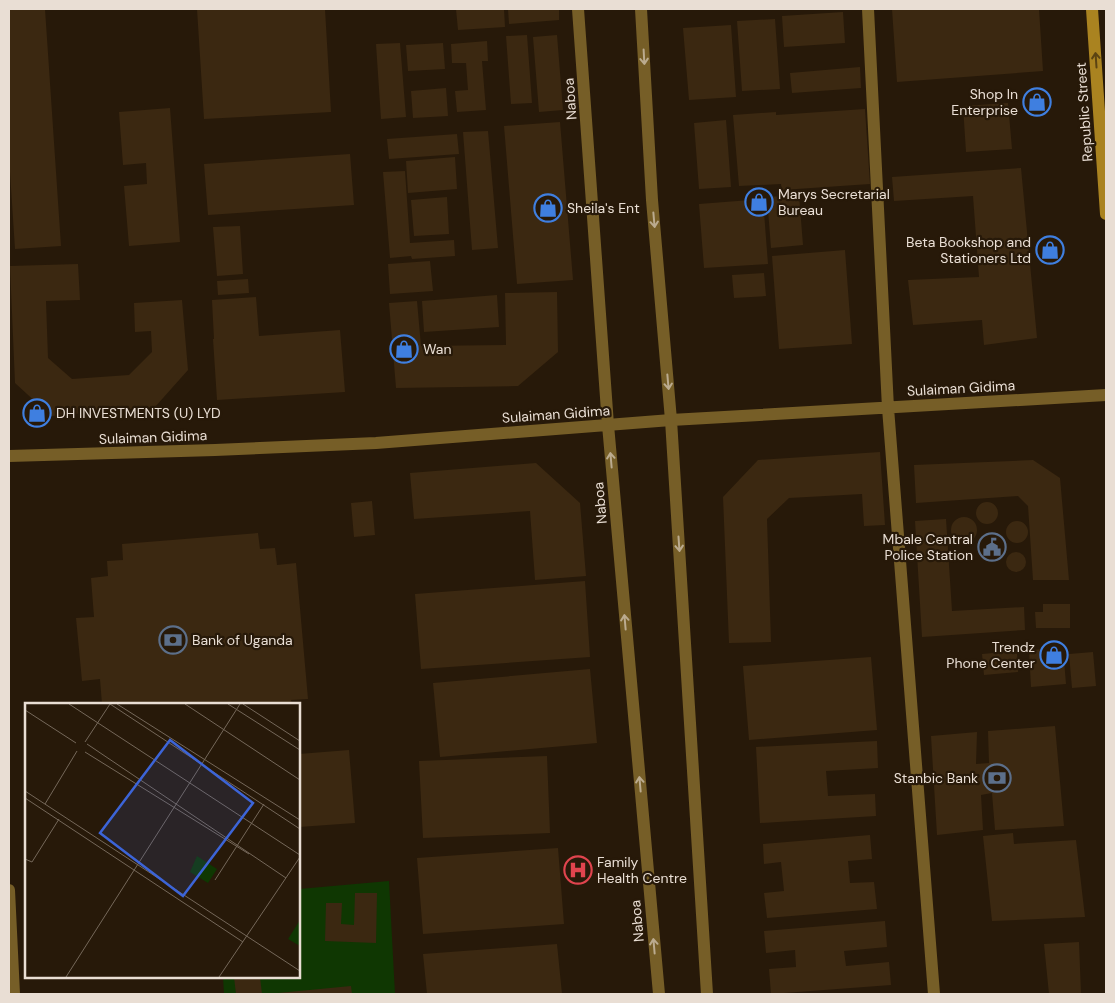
<svg xmlns="http://www.w3.org/2000/svg" width="1115" height="1003" viewBox="0 0 1115 1003" font-family="'DM Sans',sans-serif">
<style>
.green{fill:#0f3702}
.building{fill:#3b2811}
.lines{fill:none;stroke-linecap:round;stroke-linejoin:round}
.street{stroke:#765e27;stroke-width:12}
.secondary{stroke:#aa8320;stroke-width:12}
.oneway{stroke:#bbab8f}
.oneway2{stroke:#5b4312}
.labels{text-anchor:middle;dominant-baseline:central;stroke-width:4.5;stroke-linejoin:round;paint-order:stroke}
.poi-label{font-size:14px;fill:#e9ded4;stroke:#271909;text-anchor:start}
.street-label{font-size:14px;fill:#e9ded4;stroke:#271909}
.inset-road{fill:none;stroke:#75685a;stroke-width:1}
.view{fill:#3c64d7;fill-opacity:0.15;stroke:#3c64d7;stroke-width:2.5}
.inset-edge{fill:none;stroke:#e9ded4;stroke-width:2.5}
</style>
<rect width="100%" height="100%" fill="#271909"/>
<path class="green" d="M389 881 395 994H224L223 977H299V889Z"/>
<path class="building" d="M9 9H45L61 246 15 249 9 157Z
M197 9H325L331 112 204 119Z
M456 9H504L505 27 458 30Z
M508 9H559V20L509 24Z
M892 9H1039L1043 71 897 82Z
M843 12 845 43 784 47 782 16Z
M775 19 780 89 742 91 737 21Z
M731 25 736 97 689 100 683 28Z
M527 35 532 103 511 104 506 36Z
M557 35 563 110 539 112 533 37Z
M487 41 488 61H482L486 110 457 112 455 91 468 90 466 63H452L451 44Z
M400 43 406 117 381 119 376 44Z
M443 43 445 69 408 71 406 45Z
M860 67 861 88 792 93 790 73Z
M446 88 448 116 413 118 411 91Z
M1008 103 1012 149 966 152 963 106Z
M170 108 180 242 129 246 124 186 147 184 146 163 123 165 119 112Z
M865 109 870 184 782 190 781 184 739 186 733 115 776 112V115Z
M726 120 731 187 699 189 694 123Z
M560 122 573 280 517 284 504 126Z
M488 131 498 248 472 250 463 132Z
M457 134 459 154 389 159 387 139Z
M350 154 354 205 208 215 204 164Z
M455 157 457 189 408 193 406 161Z
M1021 168 1037 338 984 345 982 320 913 325 908 280 979 277 973 196 894 201 892 177Z
M405 171 410 243 454 240 455 256 412 259 411 256 390 258 383 172Z
M799 195 803 245 771 248 767 197Z
M447 197 449 234 414 236 411 200Z
M763 199 768 264 704 268 699 204Z
M240 226 243 274 217 276 213 227Z
M845 250 852 344 779 349 772 256Z
M430 261 433 291 390 294 388 264Z
M78 264 80 300 46 301 48 358 72 379 129 375 152 352 151 331 135 332 134 303 182 300 188 370 155 407 51 416 15 383 10 266Z
M764 273 766 296 734 298 732 275Z
M248 279 249 293 218 295 217 281Z
M557 292 558 352 518 386 396 388 389 303 417 301 421 346 506 345 505 293Z
M497 295 499 327 424 332 422 301Z
M256 297 259 336 340 330 345 392 217 400 213 339H214L212 300Z
M880 452 885 525 864 526 862 494 789 498 767 519 771 642 729 643 723 497 758 460Z
M1033 460 1060 478 1069 580H1033L1028 506 1018 496 916 503 914 465Z
M536 463 580 503 586 576 535 580 530 511 414 519 410 473Z
M372 501 375 535 354 537 351 503Z
M976 513a11 11 0 1 1 22 0a11 11 0 1 1-22 0Z
M951 530a13 13 0 1 1 26 0a13 13 0 1 1-26 0Z
M946 519 952 611 1024 607 1025 630 922 637 915 521Z
M1006 532a11 11 0 1 1 22 0a11 11 0 1 1-22 0Z
M258 533 260 549 275 548 277 565 296 563 308 699 291 700 292 704H102L100 679 82 681 76 618 94 617 91 578 108 576 107 561 123 560 122 544Z
M1006 562a10 10 0 1 1 20 0a10 10 0 1 1-20 0Z
M585 581 590 657 421 669 415 594Z
M1043 604H1070V628H1036L1035 612H1043Z
M1063 648 1066 684 1031 687 1029 650Z
M1017 651 1018 672 984 675 982 654Z
M1093 652 1096 686 1072 688 1069 654Z
M871 657 877 730 749 740 743 666Z
M590 669 597 743 440 757 433 683Z
M1055 726 1064 826 995 830 992 793 981 795 983 830 937 835 931 736 977 732 976 764 989 763 988 731Z
M877 741 878 768 826 771 828 796 875 794 876 816 760 823 756 747Z
M349 750 355 823 299 827V754Z
M547 756 550 833 423 838 419 761Z
M1013 833 1014 844 1076 840 1085 917 992 921 983 836Z
M870 835 872 859 848 861 850 883 874 882 877 909 767 918 764 893 784 891 781 862 764 864 763 844Z
M558 848 564 924 423 934 417 858Z
M355 893H377L376 943 325 941 326 903H342L341 924 354 925Z
M885 921 887 947 844 951 846 966 889 962 891 985 771 994 769 969 796 967 795 950 766 953 764 931Z
M1079 942 1081 994H1049L1044 944Z
M557 944 562 994H427L423 954Z
M234 977H260L262 994H236Z
M351 986 352 994H278V993Z"/>
<g class="lines">
<path class="street" d="M578 9 608 425 659 994
M641 9 652 200 671 420 707 994
M868 9 888 408 934 994
M9 456 215 450 376 443 671 420 1106 395
M9 890 14 994"/>
<path class="secondary" d="M1092 9 1106 214"/>
</g>
<defs><path id="oneway-shaft" d="M-6 0H5M1.5-3L5.5 0L1.5 3" fill="none" stroke-width="1.6" stroke-linecap="round" stroke-linejoin="round" transform="scale(1.25)"/></defs>
<g class="oneway">
<use href="#oneway-shaft" transform="translate(644 57) rotate(87)"/>
<use href="#oneway-shaft" transform="translate(654 220) rotate(85)"/>
<use href="#oneway-shaft" transform="translate(668 382) rotate(85)"/>
<use href="#oneway-shaft" transform="translate(611 460) rotate(-95)"/>
<use href="#oneway-shaft" transform="translate(679 544) rotate(86)"/>
<use href="#oneway-shaft" transform="translate(625 622) rotate(-95)"/>
<use href="#oneway-shaft" transform="translate(640 784) rotate(-95)"/>
<use href="#oneway-shaft" transform="translate(654 946) rotate(-95)"/>
</g>
<use class="oneway2" href="#oneway-shaft" transform="translate(1096 60) rotate(-94)"/>
<defs>
<g id="shop-ring" transform="scale(1.4375)"><circle r="9.5" fill="#271909" stroke="#3f7fe0" stroke-width="1.5"/><path d="M-5-2.5h2.3a2.7 3.5 0 0 1 5.4 0H5L5.5 6h-11ZM-1.5-2.5h3a1.5 2.3 0 0 0-3 0Z" fill="#3f7fe0"/></g>
<g id="civic-ring" transform="scale(1.4375)"><circle r="9.5" fill="#271909" stroke="#5c6f8a" stroke-width="1.5"/><path d="M-.6-6.5H3V-4.5H.6V-3L4-1V1h2V6H-6V1h2V-1L-.6-3ZM-1.2 2.5V6h2.4V2.5Z" fill="#5c6f8a"/></g>
<g id="bank-ring" transform="scale(1.4375)"><circle r="9.5" fill="#271909" stroke="#5c6f8a" stroke-width="1.5"/><path d="M-6-4H6V4H-6ZM0-2.3a2.3 2.3 0 1 0 0 4.6a2.3 2.3 0 1 0 0-4.6Z" fill="#5c6f8a"/></g>
<g id="hospital-ring" transform="scale(1.4375)"><circle r="9.5" fill="#271909" stroke="#e0444e" stroke-width="1.5"/><path d="M-5-5h3v3.5h4V-5h3V5h-3V1.5h-4V5h-3Z" fill="#e0444e"/></g>
</defs>
<g fill-rule="evenodd">
<use href="#shop-ring" x="1037" y="102"/>
<use href="#shop-ring" x="759" y="202"/>
<use href="#shop-ring" x="548" y="208"/>
<use href="#shop-ring" x="1050" y="250"/>
<use href="#shop-ring" x="404" y="349"/>
<use href="#shop-ring" x="37" y="413"/>
<use href="#civic-ring" x="992" y="547"/>
<use href="#bank-ring" x="173" y="640"/>
<use href="#shop-ring" x="1054" y="655"/>
<use href="#bank-ring" x="997" y="778"/>
<use href="#hospital-ring" x="578" y="870"/>
</g>
<g class="labels">
<g class="poi-label">
<text x="1018" y="94" text-anchor="end">Shop In<tspan x="1018" dy="16">Enterprise</tspan></text>
<text x="778" y="194">Marys Secretarial<tspan x="778" dy="16">Bureau</tspan></text>
<text x="567" y="208">Sheila's Ent</text>
<text x="1031" y="242" text-anchor="end">Beta Bookshop and<tspan x="1031" dy="16">Stationers Ltd</tspan></text>
<text x="423" y="349">Wan</text>
<text x="56" y="413">DH INVESTMENTS (U) LYD</text>
<text x="973" y="539" text-anchor="end">Mbale Central<tspan x="973" dy="16">Police Station</tspan></text>
<text x="192" y="640">Bank of Uganda</text>
<text x="1035" y="647" text-anchor="end">Trendz<tspan x="1035" dy="16">Phone Center</tspan></text>
<text x="978" y="778" text-anchor="end">Stanbic Bank</text>
<text x="597" y="862">Family<tspan x="597" dy="16">Health Centre</tspan></text>
</g>
<g class="street-label">
<text transform="translate(570 99) rotate(-94)">Naboa</text>
<text transform="translate(1084 112) rotate(-94)">Republic Street</text>
<text transform="translate(961 388) rotate(-3)">Sulaiman Gidima</text>
<text transform="translate(556 414) rotate(-4)">Sulaiman Gidima</text>
<text transform="translate(153 437) rotate(-2)">Sulaiman Gidima</text>
<text transform="translate(600 503) rotate(-95)">Naboa</text>
<text transform="translate(637 921) rotate(-95)">Naboa</text>
</g>
</g>
<g transform="translate(25 703)">
<rect width="275" height="275" fill="#271909"/>
<path d="M172 153 192 166 183 180 165 169ZM275 217V243L263 236Z" fill="#0f3702"/>
<path class="inset-road" d="M44 1 275 152M85 1 275 126M92 1 275 117M160 1 275 77M203 1 275 47M218 1 275 38M0 7 51 40M60 39 85 1M62 41 261 175M60 49 224 151M0 88 275 268M0 95 218 239M20 101 52 48M0 156 7 159 34 116M190 177 239 101M41 274 215 1M194 274 275 154"/>
<path class="view" d="M145 37 228 100 158 193 75 130Z"/>
<rect width="275" height="275" class="inset-edge"/>
</g>
<rect width="1115" height="1003" fill="none" stroke="#e9ded4" stroke-width="20"/>
</svg>
